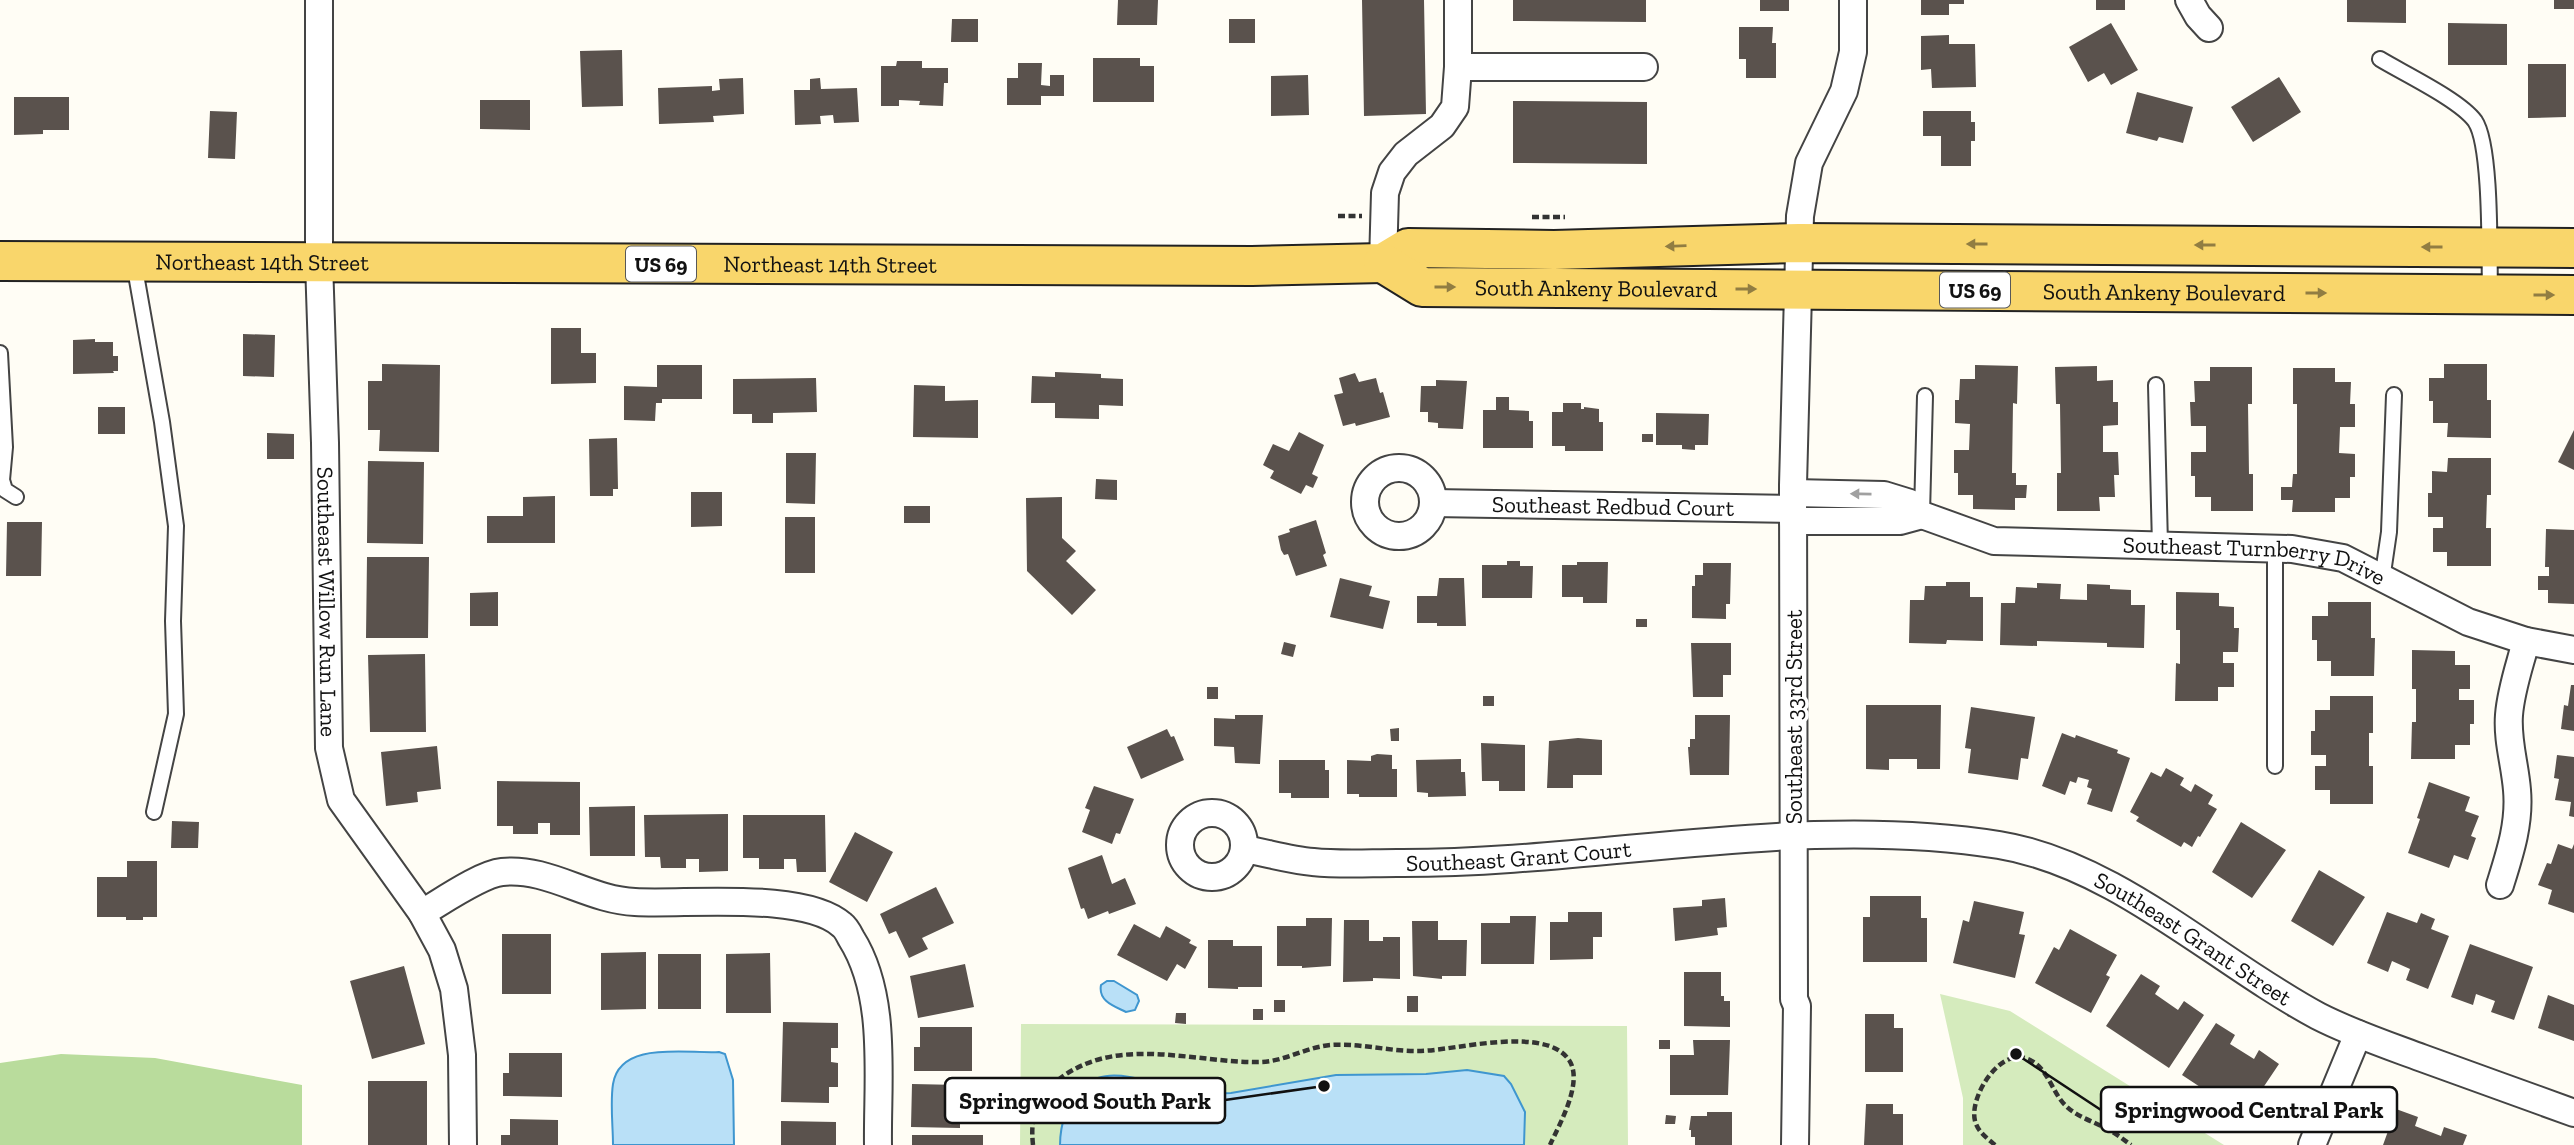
<svg xmlns="http://www.w3.org/2000/svg" width="2574" height="1145" viewBox="0 0 2574 1145" font-family="'Zilla Slab',serif">
<style>
.green{fill:#d5ebbd}
.forest{fill:#b9dc9c}
.water{fill:#b9e0f7;stroke:#3f96cf;stroke-width:2}
.building{fill:#5a524d}
.lines{fill:none;stroke-linecap:round;stroke-linejoin:round}
.lane-casing{stroke:#444;stroke-width:18}
.street-casing{stroke:#444;stroke-width:30}
.primary-casing{stroke:#222;stroke-width:42}
.path{stroke:#333;stroke-width:4.5;stroke-dasharray:7 3.5;stroke-linecap:butt}
.lane{stroke:#fff;stroke-width:14}
.street{stroke:#fff;stroke-width:26}
.primary{stroke:#f9d66b;stroke-width:38}
.oneway{fill:#917d42}
.oneway2{fill:#a0a0a0}
.labels{text-anchor:middle;dominant-baseline:central;stroke-width:7;stroke-linejoin:round;paint-order:stroke}
.shield{fill:#fff;stroke:#585858;stroke-width:2}
.shield-label{font-size:21px;font-weight:bold;fill:#111}
.street-label{font-size:23px;fill:#111;stroke:#fff}
.leader{fill:none;stroke:#111;stroke-width:2.5}
.callout-dot{fill:#111;stroke:#fff;stroke-width:2.5}
.callout{fill:#fff;stroke:#111;stroke-width:2.5}
.callout-label{font-size:24px;text-anchor:middle;font-weight:bold;fill:#111}
</style>
<rect width="100%" height="100%" fill="#fffdf5"/>
<path class="green" d="M1940 994 2010 1011 2224 1145H1963V1098Z
M1021 1024 1627 1026 1628 1145H1020Z"/>
<path class="forest" d="M61 1054 155 1058 302 1085V1145H0V1063Z"/>
<path class="water" d="M1114 981 1137 995 1139 1001 1135 1010 1126 1012C1114 1006 1098 1001 1101 985L1107 981Z
M719 1052 725 1054 733 1080 734 1145H613C613 1126 610 1103 613 1084 620 1040 686 1054 719 1052Z
M1467 1070 1504 1076 1511 1084 1525 1112 1524 1145H1060C1060 1128 1067 1095 1084 1087 1088 1085 1092 1085 1096 1083L1098 1078C1127 1067 1175 1094 1205 1096L1209 1094 1231 1093 1336 1075 1426 1074Z"/>
<path class="building" d="M1118 0H1158L1157 25H1117Z
M1362 0H1424L1426 114 1364 116Z
M1513 0H1646V22L1513 21Z
M1760 0H1789V11H1760Z
M1921 0H1964V4H1949V15H1921Z
M2096 0H2125V10H2096Z
M2347 0H2406V23L2347 22Z
M2554 0H2574V9H2554Z
M952 19H978V42H951Z
M1229 19H1255V43H1229Z
M2111 23 2138 70 2111 85 2104 73 2088 82 2069 47Z
M2448 23 2507 24V65H2448Z
M1739 27H1773L1772 43H1776V78H1746V59H1739Z
M1949 35V44H1975L1976 87 1932 88 1931 69 1921 70V36Z
M622 50 623 106 582 107 580 51Z
M1093 58H1140V66H1154V102H1093Z
M897 61H922V68H948V83H944L943 106 919 105 920 101 899 100V106H881V66H896Z
M1018 63H1042L1041 85 1050 86V75H1064V96H1041V105H1007V78H1018Z
M2528 64H2566V117L2528 118Z
M1308 75 1309 115 1271 116V76Z
M2279 77 2301 112 2253 142 2231 107Z
M743 78 744 114 713 116 714 122 659 124 658 88 712 86V91L720 90 719 79Z
M820 78 821 89 857 88 859 122 834 123 833 115 820 116 821 124 795 125 794 90H810V79Z
M2137 92 2193 107 2183 143 2159 137 2157 141 2126 133Z
M14 97H69V130H43V134L14 135Z
M480 100H530V130L480 129Z
M1513 101 1647 102V164L1513 163Z
M210 111 237 112 235 159 208 158Z
M1923 111H1971V122H1975V141H1971V166H1941V136H1923Z
M551 328H581V353H596V383L551 384Z
M243 334 275 335 274 377 243 376Z
M95 339V342H113V356H118V371H113L114 373 73 374V340Z
M382 364 440 365 439 452 379 451 380 430H368V381H382Z
M2444 364H2487V400H2491V438L2447 437 2448 423H2433V401H2429V378H2444Z
M657 365H702V399H662V403H656L655 421 624 420V386L657 387Z
M1975 365 2018 366 2017 404 2013 403 2012 473H2016V485H2027L2026 498H2015V510L1973 509V495H1958V473H1954V450H1969L1970 424 1955 423V400H1959L1960 379H1975Z
M2097 366V381L2113 380V402H2118V425L2103 426V452H2118L2119 475H2114L2115 497H2099L2100 511H2057V473H2061L2060 404H2056L2055 367Z
M2210 367H2252V404H2248L2249 474H2253V511H2211V497H2195V476H2191V452H2206V426H2191L2190 402H2195L2194 381H2210Z
M2293 368H2335V382H2351L2350 404H2355V427H2340L2339 453 2355 454V477H2350V498H2335V512H2292L2293 500H2281V487H2292L2293 474H2297V404H2293Z
M1055 372 1101 374V378L1123 379V406L1099 405V419L1055 418V403H1031L1032 376 1055 377Z
M1355 373 1359 382 1376 378 1380 393 1383 392 1390 417 1356 426 1355 423 1343 426 1334 395 1343 393 1339 378Z
M816 378 817 412 773 413V423H752V414H733V379Z
M1436 380 1467 381 1463 429 1438 428V423L1428 422V412H1420L1421 386H1436Z
M914 385 945 386V401L978 400V438L913 437Z
M1496 397H1509V410L1529 411V421H1533V448H1483V410H1496Z
M1563 403H1581V409H1584V407L1599 409V422H1603V451H1565V446H1552V412H1563Z
M98 407H125V434H98Z
M1656 413 1709 414 1708 445H1695V450L1682 449V445H1656Z
M2574 430V470L2558 462Z
M1299 432 1324 445 1312 474 1318 477 1313 488 1306 485 1301 494 1270 478 1274 471 1263 465 1273 444 1289 451Z
M267 433 294 434V459H267Z
M1642 434H1653V442H1642Z
M617 438 618 489H613V496H590L589 439Z
M786 453H816L815 504 786 503Z
M2448 458H2491V495H2487L2486 528H2491V566H2447V552H2433V528H2443V517H2428V493H2432V471L2447 472Z
M368 461 424 462 423 544 367 543Z
M1096 479 1117 480V500L1095 499Z
M691 492H722V526L691 527Z
M555 496V543H487V516H523V497Z
M1062 497V538L1076 551 1066 561 1096 590 1072 615 1027 571 1026 498Z
M904 506H930V523H904Z
M785 517H815V573H785Z
M1316 520 1326 553 1323 555 1327 566 1296 576 1288 554 1284 555 1281 550 1278 536 1290 532 1289 529Z
M7 522H42L41 576H6Z
M2546 529 2574 530V604L2548 603V590H2538V576H2549V567H2545Z
M367 557H429L428 638H366Z
M1507 561H1520V566H1533L1532 598H1482V565H1507Z
M1577 562H1608L1607 603H1583V597H1562V565H1577Z
M1703 563H1731L1730 604H1726V619L1692 618V586H1695V575H1703Z
M1340 578 1372 586 1369 596 1390 601 1383 629 1330 617Z
M1439 578H1464L1466 626H1437V623H1417V596H1437Z
M1946 582H1970V597H1983V641L1947 640 1946 644 1909 643 1910 600H1924L1925 586H1946Z
M2037 583 2061 584 2060 599 2087 600V584L2110 585V589L2131 590V605H2145L2144 648 2107 647V643L2037 641V646L2000 645 2001 603H2015L2016 587 2037 588Z
M498 592V626H470V593Z
M2176 592 2219 593V606L2234 607V628H2239L2238 652H2223V663H2234V687H2218V701H2175L2176 663 2180 664V630H2176Z
M2328 602H2371V638H2375L2374 676H2331V661H2317V640H2312V616H2328Z
M1636 619H1647V627H1636Z
M1284 642 1296 645 1293 657 1281 654Z
M1691 643H1731V675H1723V697H1693Z
M2412 650 2455 651V665H2470V689H2459V700H2474V724H2470V745H2455V759H2411L2412 722H2416V689H2412Z
M425 654 426 732H370L368 655Z
M2571 685H2574V731L2561 729 2564 705 2568 706Z
M1207 687H1218V699H1207Z
M1483 696H1494V706H1483Z
M2330 696H2373V733H2369V766H2373V804H2330V790H2315V766H2326V755H2311V731H2315V710H2330Z
M1866 705H1941L1940 769H1917V759H1889V770L1866 769Z
M1971 707 2035 717 2028 759 2021 758 2018 780 1968 773 1971 749 1965 748Z
M1235 715H1263L1260 764 1235 763 1234 747 1214 746V718L1235 719Z
M1695 715H1730L1729 775H1690L1688 747H1690V739H1695Z
M1399 728V741H1391L1390 729Z
M1167 729 1171 737 1174 736 1184 760 1141 779 1127 747Z
M2062 733 2075 738 2076 735 2118 750 2117 753 2130 758 2112 812 2087 804 2092 789 2087 787 2089 780 2078 777 2076 783 2070 781 2065 795 2042 786Z
M1578 738 1602 740V775H1573V788H1547L1549 741Z
M1481 743 1525 745V791H1499V781H1482Z
M437 746 441 789 417 792 418 802 386 806 381 752Z
M1377 754 1392 755V769H1397V797H1359V794H1347V760L1371 761V756Z
M2557 755 2574 757V817L2569 816 2571 802 2555 800 2559 779 2554 778Z
M1461 759V772H1465L1466 796 1428 797V793L1417 792 1416 760Z
M1279 760H1325V770H1329V798H1291V793H1279Z
M2166 768 2184 778 2180 785 2191 792 2195 784 2213 795 2208 804 2217 809 2200 837 2198 836 2192 847 2184 842 2181 847 2136 821 2139 817 2130 812 2151 772 2161 777Z
M497 781 580 782V835H550V823H538V834H513V826H497Z
M2429 782 2470 797 2465 811 2479 816 2471 836 2476 838 2468 860 2454 855 2449 868 2408 853 2420 819 2417 818Z
M1094 786 1134 799 1120 834 1116 833 1112 844 1082 832 1090 810 1085 808Z
M635 806V856H590L589 807Z
M728 814V871L699 872V859H686V868H661L660 857H645L644 815Z
M743 815H825L826 872H797L796 859H784V869H759V858H743Z
M172 821 199 822 198 848H171Z
M2241 822 2286 850 2252 898 2212 872Z
M855 832 893 852 867 902 829 882Z
M2558 844 2572 849 2574 844V913L2548 904 2552 890 2538 885 2547 863 2551 864Z
M1102 855 1112 884 1125 878 1136 904 1109 914 1108 911 1088 919 1084 908 1081 909 1068 868Z
M127 861H157V917H143V920H126V917H97V877H127Z
M2319 870 2365 897 2333 946 2291 921Z
M936 887 954 923 922 938 928 949 909 958 896 931 889 934 880 914Z
M1870 896H1921V918H1927V962H1863V917H1870Z
M1725 898 1727 927 1717 928 1718 935 1675 941 1673 908 1702 906V900Z
M1974 901 2024 912 2019 934 2025 935 2015 978 1953 963 1963 920 1969 922Z
M1568 912H1602V937H1593V959L1550 960V922H1568Z
M2387 912 2417 923 2421 913 2435 919 2431 929 2449 936 2428 989 2406 980 2410 969 2392 961 2388 972 2367 963Z
M1510 916H1536L1534 964H1481V923H1510Z
M1306 918H1332L1331 966 1302 968V966H1277V926H1306Z
M1344 920H1369V941H1383V937H1400V979L1373 978V981L1343 982Z
M1412 921H1438V940H1467L1466 976H1442V979L1413 976Z
M1134 924 1160 938 1166 926 1191 940 1189 943 1197 947 1185 969 1177 964 1167 981 1117 955Z
M2070 929 2117 955 2106 975 2110 977 2091 1013 2035 983 2054 947 2059 950Z
M502 934H551V994H502Z
M1208 940H1233V946H1262V987H1238V989L1208 988Z
M2470 944 2533 967 2514 1020 2491 1012 2495 1001 2476 994 2473 1005 2451 997Z
M646 952V1009L601 1010V953Z
M770 953 771 1013H726V954Z
M658 954H701V1009H658Z
M965 964 974 1007 918 1018 910 976Z
M404 966 425 1044 372 1059 350 981Z
M1684 972H1721V996H1724V1001H1730V1027L1684 1026Z
M2141 974 2160 986 2155 994 2178 1010 2184 1001 2204 1015 2169 1068 2106 1026Z
M2548 995 2574 1005V1041L2538 1028Z
M1407 996H1418V1012H1407Z
M1274 1000H1285V1012H1274Z
M1253 1009H1263V1020H1253Z
M1176 1013H1186V1024L1175 1023Z
M1865 1014H1894V1028H1903V1072H1865Z
M783 1022 838 1023V1048H831V1062L838 1063V1087H829V1103L781 1102Z
M2216 1023 2235 1035 2230 1044 2254 1059 2259 1050 2279 1064 2244 1116 2182 1075Z
M920 1027H972V1071H914V1047H920Z
M1659 1040H1670V1049H1659Z
M1693 1040H1730L1728 1095H1670V1055H1694Z
M509 1053H562V1097L503 1096V1073H509Z
M368 1081H427V1145H368Z
M912 1084 960 1085V1128L911 1127Z
M1866 1104H1893V1114H1903V1145H1864Z
M2396 1109 2418 1117 2415 1126 2441 1136 2444 1127 2467 1135 2463 1145H2383Z
M1707 1112H1732V1145H1695V1137H1691V1130H1689L1691 1116H1707Z
M1666 1115 1676 1116 1675 1124H1665Z
M510 1119 558 1120V1145H501V1135H510Z
M781 1121 836 1122V1145H781Z
M912 1135H983V1145H912Z"/>
<g class="lines">
<g class="lane-casing">
<path id="lane" d="M2380 59C2403 73 2460 100 2475 121 2492 146 2489 258 2490 293
M134 263 162 422 176 526 173 621 176 714 154 812
M0 353 5 447 2 480 5 490 16 497
M2156 385 2160 545
M1922 514 1925 396
M2275 549V766
M2382 580 2389 532 2394 395"/>
</g>
<g class="street-casing">
<g id="street">
<path id="s1" d="M319 0V262L325 443 329 748 341 800 422 913 442 950 454 989 462 1055 463 1145"/>
<path d="M2189 0 2198 16 2209 28"/>
<path d="M1458 67H1644"/>
<path d="M1383 263 1385 193 1392 172 1406 154 1442 126 1455 107 1458 67V0"/>
<circle cx="1399" cy="502" r="34"/>
<path id="s2" d="M1793 493 1884 495 1910 503 1922 515 1994 541 2292 549 2343 558 2468 622 2526 641 2574 650"/>
<path id="s3" d="M1433 503 1793 509"/>
<path d="M1793 521H1900L1922 515"/>
<circle cx="1212" cy="845" r="32"/>
<path id="s4" d="M1244 849C1267 853 1290 860 1313 862 1340 865 1369 863 1397 863 1598 864 1799 813 1999 845 2116 864 2215 961 2318 1016 2351 1033 2387 1045 2422 1058 2473 1076 2523 1095 2574 1113"/>
<path d="M2500 885C2510 853 2520 823 2517 790 2515 764 2507 741 2509 715 2511 689 2520 665 2526 641"/>
<path d="M422 913C441 902 481 874 502 872 549 867 588 900 635 902 686 905 804 891 842 925 846 928 849 934 851 938 888 996 877 1079 878 1145"/>
<path d="M1795 1145 1797 1006 1794 999 1793 485 1800 216 1809 163 1844 91 1853 52V0"/>
<path d="M2312 1145 2358 1034"/>
</g>
</g>
<g class="primary-casing">
<g id="primary">
<path id="s5" d="M0 261 1252 266 1383 263 1408 248 1554 250 1799 243 2574 248"/>
<path id="s6" d="M1383 263 1422 287 2574 295"/>
</g>
</g>
<path class="path" d="M1338 216H1362
M1532 217H1565
M1033 1145C1030 1117 1036 1098 1058 1080 1116 1034 1193 1063 1259 1062 1284 1062 1306 1047 1331 1045 1362 1043 1391 1052 1421 1051 1457 1050 1545 1025 1569 1060 1584 1082 1559 1125 1550 1145
M1995 1145C1987 1138 1978 1132 1975 1121 1969 1098 1998 1050 2025 1058 2048 1065 2051 1092 2066 1106 2077 1117 2095 1122 2109 1130 2117 1134 2124 1140 2131 1145"/>
<use href="#lane" class="lane"/>
<use href="#street" class="street"/>
<use href="#primary" class="primary"/>
</g>
<defs><path id="oneway-solid" d="M-6-.8H1V-3.2L6.5 0L1 3.2V.8H-6Z" transform="scale(1.75)"/></defs>
<g class="oneway">
<use href="#oneway-solid" transform="translate(1977 244) rotate(-180)"/>
<use href="#oneway-solid" transform="translate(2205 245) rotate(-180)"/>
<use href="#oneway-solid" transform="translate(1676 246) rotate(178)"/>
<use href="#oneway-solid" transform="translate(2432 247) rotate(-180)"/>
<use href="#oneway-solid" transform="translate(1445 287)"/>
<use href="#oneway-solid" transform="translate(1746 289)"/>
<use href="#oneway-solid" transform="translate(2316 293)"/>
<use href="#oneway-solid" transform="translate(2544 295)"/>
</g>
<use class="oneway2" href="#oneway-solid" transform="translate(1861 494) rotate(-179)"/>
<g class="labels">
<g class="shield">
<rect x="626" y="246.5" width="70" height="35" rx="5"/>
<rect x="1940" y="272.5" width="70" height="35" rx="5"/>
</g>
<g class="shield-label">
<text x="661" y="264">US 69</text>
<text x="1975" y="290">US 69</text>
</g>
<g class="street-label">
<text stroke="none"><textPath href="#s5" startOffset="262">Northeast 14th Street</textPath></text>
<text stroke="none"><textPath href="#s5" startOffset="830">Northeast 14th Street</textPath></text>
<text stroke="none"><textPath href="#s6" startOffset="220">South Ankeny Boulevard</textPath></text>
<text stroke="none"><textPath href="#s6" startOffset="788">South Ankeny Boulevard</textPath></text>
<text stroke="none"><textPath href="#s3" startOffset="180">Southeast Redbud Court</textPath></text>
<text stroke="none"><textPath href="#s2" startOffset="474">Southeast Turnberry Drive</textPath></text>
<text stroke="none"><textPath href="#s1" startOffset="602">Southeast Willow Run Lane</textPath></text>
<text transform="translate(1794 717) rotate(-90)">Southeast 33rd Street</text>
<text stroke="none"><textPath href="#s4" startOffset="276">Southeast Grant Court</textPath></text>
<text stroke="none"><textPath href="#s4" startOffset="975">Southeast Grant Street</textPath></text>
</g>
</g>
<path class="leader" d="M1324 1086L1225 1100M2016 1054L2101 1110"/>
<g class="callout-dot">
<circle cx="1324" cy="1086" r="7"/>
<circle cx="2016" cy="1054" r="7"/>
</g>
<g class="callout">
<rect x="945" y="1078" width="280" height="45" rx="7"/>
<rect x="2101" y="1087" width="296" height="45" rx="7"/>
</g>
<g class="callout-label">
<text x="1085" y="1109">Springwood South Park</text>
<text x="2249" y="1118">Springwood Central Park</text>
</g>
</svg>
